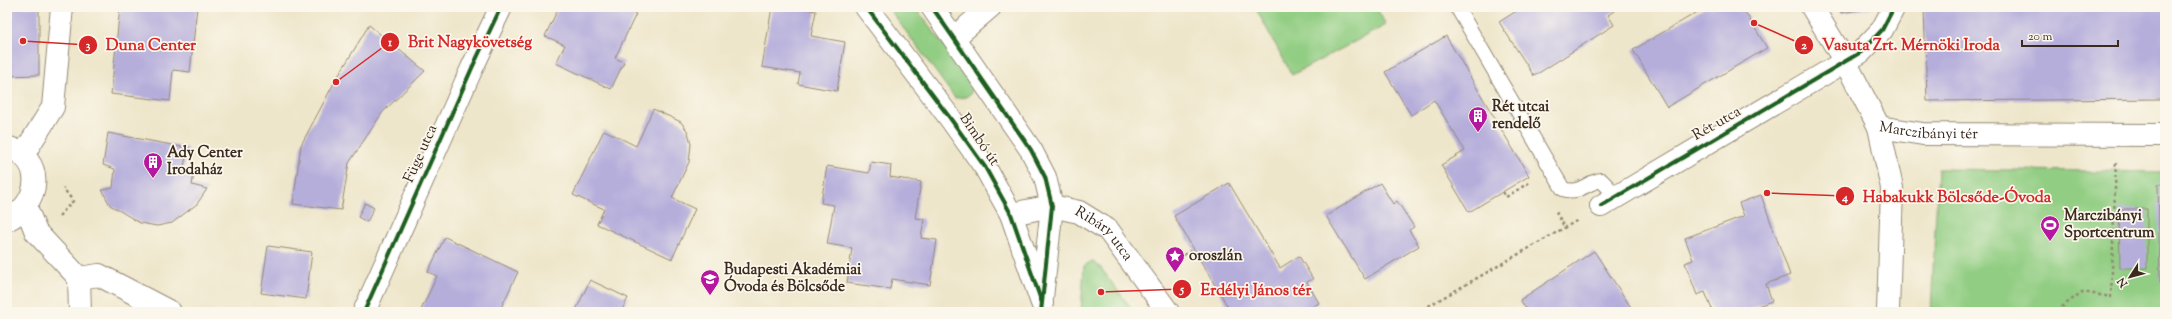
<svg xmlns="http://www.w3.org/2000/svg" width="2172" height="319" viewBox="0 0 2172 319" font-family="'Sorts Mill Goudy',serif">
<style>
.green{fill:#91cd82;stroke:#667c50}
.building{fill:#b5aedb}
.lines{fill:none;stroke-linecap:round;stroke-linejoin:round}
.lane-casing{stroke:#948874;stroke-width:16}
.street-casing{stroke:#948874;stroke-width:24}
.secondary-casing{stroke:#948874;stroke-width:24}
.path{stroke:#948874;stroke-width:2.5;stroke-dasharray:3 3;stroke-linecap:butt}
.lane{stroke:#fff;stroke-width:14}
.street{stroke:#fff;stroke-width:22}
.secondary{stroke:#fff;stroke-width:22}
.cycleway-casing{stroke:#fbf7ec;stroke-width:6}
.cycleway{stroke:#1b5e20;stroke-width:4}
.labels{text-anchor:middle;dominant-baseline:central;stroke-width:3.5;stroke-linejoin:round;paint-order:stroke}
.poi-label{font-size:15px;font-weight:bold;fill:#3b2a1e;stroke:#fbf7ec;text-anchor:start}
.street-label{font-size:15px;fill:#3b2a1e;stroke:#fbf7ec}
.leader{fill:none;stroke:#d62828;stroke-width:1.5}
.callout-dot{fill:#d62828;stroke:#fbf7ec;stroke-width:1.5}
.mark-label{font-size:12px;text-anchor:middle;font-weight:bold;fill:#fff}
.callout-label{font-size:16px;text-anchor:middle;font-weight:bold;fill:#d62828;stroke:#fbf7ec;stroke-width:3.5;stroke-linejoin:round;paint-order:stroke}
</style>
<rect width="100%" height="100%" fill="#fbf7ec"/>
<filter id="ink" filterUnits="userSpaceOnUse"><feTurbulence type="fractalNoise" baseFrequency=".025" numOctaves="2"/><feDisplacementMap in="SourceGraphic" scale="8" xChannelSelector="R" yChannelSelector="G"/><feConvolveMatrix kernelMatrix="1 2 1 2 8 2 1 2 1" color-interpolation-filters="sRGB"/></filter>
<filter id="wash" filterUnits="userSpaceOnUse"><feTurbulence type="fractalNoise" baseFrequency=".012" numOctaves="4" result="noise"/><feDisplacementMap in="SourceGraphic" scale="16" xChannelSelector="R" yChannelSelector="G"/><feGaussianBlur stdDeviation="0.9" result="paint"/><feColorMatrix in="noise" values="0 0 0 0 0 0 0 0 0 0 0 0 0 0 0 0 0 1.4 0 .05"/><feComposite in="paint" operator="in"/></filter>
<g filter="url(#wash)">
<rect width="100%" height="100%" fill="#eee6ca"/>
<path class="green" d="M888 7H915L972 82 971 93 966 97 955 98Z
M1255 7H1376L1386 25 1292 75Z
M1938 169 2165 172V312H1931Z
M1092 261 1100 267 1134 312H1081L1084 266Z"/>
<g id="blocks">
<path class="building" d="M7 7H39V75L7 76Z
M120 7H197L190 72 173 70 170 101 111 94Z
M559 7H621L636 14 615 58 624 62 611 89 556 63 565 45 545 36Z
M772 7H793L816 11 811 36 845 42 837 91 798 84 800 73 762 67Z
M1523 7H1620L1608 15 1614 25 1534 76 1499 22Z
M1706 7H1742L1767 48 1667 107 1633 50Z
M1838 7H1871L1872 8 1841 13Z
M1924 7H2165V99L1927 101Z
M369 25 425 71 382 113 349 163 341 210 293 204 301 145 334 83Z
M1446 36 1529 176 1469 212 1441 165 1465 151 1434 100 1411 115 1385 72Z
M653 109 681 122 688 132 691 144 689 162 672 198 695 209 672 259 597 224 604 209 573 195 604 130 636 146Z
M108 133 188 148 183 171 194 173 192 185 207 189 197 204 172 223 157 226 140 223 110 205 102 190 113 188 115 169 103 165Z
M871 162 891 165 890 177 921 182 915 218 924 219 921 238 937 240 930 285 892 279 890 289 847 283 852 248 827 244 834 205 821 203 827 166 869 173Z
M1229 183 1280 268 1299 256 1313 279 1307 282 1319 303 1303 312H1231L1174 216Z
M1380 183 1393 204 1397 201 1414 227 1409 230 1419 246 1365 279 1326 216Z
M2165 183V281L2160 282 2158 184Z
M1761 195 1790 275 1766 284 1772 301 1741 312H1713L1705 292 1697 295 1685 263 1693 260 1685 238 1744 216 1739 203Z
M365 203 374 208 367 222 358 217Z
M2119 209H2147V268H2120Z
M445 237 518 272 499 312H420L437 276 428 272Z
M268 246 312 252 306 299 261 293Z
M1594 251 1634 312H1528L1520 300Z
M590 280 628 298 621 312H575Z"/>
</g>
</g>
<g filter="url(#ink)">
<use href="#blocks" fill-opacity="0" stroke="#948874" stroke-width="1"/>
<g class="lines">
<g class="lane-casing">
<path id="lane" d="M1457 7 1563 189C1579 195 1587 182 1601 180L1618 197"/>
</g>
<g class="street-casing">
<g id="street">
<path d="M1812 7 1846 63 1879 127 1892 188 1888 312"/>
<path d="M955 37 990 7"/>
<path id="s1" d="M1879 127 1923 134 2165 135"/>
<path d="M7 147C46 159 41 204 7 220"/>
<path d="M23 155 53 107 62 7"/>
<path d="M1601 206 1861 52 1882 30 1894 7"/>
<path d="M26 207 36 232 79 278 80 312"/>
<path id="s2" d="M1011 214 1052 206 1079 212 1108 230 1168 312"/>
<path d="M79 278 99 275 170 312"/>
<path d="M364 312 472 68 501 7"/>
</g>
</g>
<g class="secondary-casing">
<path id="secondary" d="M866 7 950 118 985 167 1011 214 1042 303
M932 7 1031 150 1045 177 1052 206 1042 298"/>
</g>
<path class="path" d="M1503 192 1506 197 1530 182
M1556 212 1565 228
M59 216 73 201 63 188
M1168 264 1194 249
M1418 312 1578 220
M2058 312 2063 306 2082 292 2111 297 2116 162"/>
<use href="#lane" class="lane"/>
<use href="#street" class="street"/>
<use href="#secondary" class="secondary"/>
<g class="cycleway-casing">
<path id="cycleway" d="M866 7 950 118 985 167 1011 214 1042 303
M932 7 1031 150 1045 177 1052 206 1041 312
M1601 206 1861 52 1882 30 1894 7
M364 312 472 68 501 7"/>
</g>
<use href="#cycleway" class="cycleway"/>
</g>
</g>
<defs>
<g id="building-pin" transform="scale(1)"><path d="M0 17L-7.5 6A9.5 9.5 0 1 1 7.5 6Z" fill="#b5179e" stroke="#fbf7ec"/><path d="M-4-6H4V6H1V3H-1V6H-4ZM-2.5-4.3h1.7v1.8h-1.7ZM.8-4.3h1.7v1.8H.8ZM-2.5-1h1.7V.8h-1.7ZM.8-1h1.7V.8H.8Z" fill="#fff"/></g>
<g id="stadium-pin" transform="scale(1)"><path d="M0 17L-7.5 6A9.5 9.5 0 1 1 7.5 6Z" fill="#b5179e" stroke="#fbf7ec"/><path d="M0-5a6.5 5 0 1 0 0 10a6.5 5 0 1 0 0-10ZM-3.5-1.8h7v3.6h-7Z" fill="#fff"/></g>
<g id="sight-pin" transform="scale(1)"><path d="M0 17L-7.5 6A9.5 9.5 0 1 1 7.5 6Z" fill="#b5179e" stroke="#fbf7ec"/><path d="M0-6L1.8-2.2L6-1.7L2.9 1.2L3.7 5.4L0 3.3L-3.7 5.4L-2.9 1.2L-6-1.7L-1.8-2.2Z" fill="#fff"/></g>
<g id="school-pin" transform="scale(1)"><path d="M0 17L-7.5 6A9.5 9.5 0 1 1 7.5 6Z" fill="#b5179e" stroke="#fbf7ec"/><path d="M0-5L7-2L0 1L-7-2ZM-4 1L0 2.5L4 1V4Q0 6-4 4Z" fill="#fff"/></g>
</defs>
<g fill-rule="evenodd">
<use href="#building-pin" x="1478" y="116"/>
<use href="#building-pin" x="153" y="162"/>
<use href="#stadium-pin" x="2050" y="225"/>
<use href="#sight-pin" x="1175" y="256"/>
<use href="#school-pin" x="710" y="279"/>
</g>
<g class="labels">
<g class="poi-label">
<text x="1492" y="107">Rét utcai<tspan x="1492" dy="17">rendelő</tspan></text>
<text x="167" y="153">Ady Center<tspan x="167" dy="17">Irodaház</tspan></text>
<text x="2064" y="216">Marczibányi<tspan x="2064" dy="17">Sportcentrum</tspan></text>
<text x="1189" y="256">oroszlán</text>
<text x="724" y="270">Budapesti Akadémiai<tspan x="724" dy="17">Óvoda és Bölcsőde</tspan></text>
</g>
<g class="street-label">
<text transform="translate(1717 124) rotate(-30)">Rét utca</text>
<text stroke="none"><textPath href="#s1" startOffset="50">Marczibányi tér</textPath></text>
<text transform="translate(979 140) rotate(56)">Bimbó út</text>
<text transform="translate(421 154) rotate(-66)">Füge utca</text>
<text stroke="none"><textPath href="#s2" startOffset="103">Ribáry utca</textPath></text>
</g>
</g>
<path class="leader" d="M336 82L390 42M1754 23L1804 45M23 41L88 45M1767 193L1845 196M1101 292L1182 289"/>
<g class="callout-dot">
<circle cx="336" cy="82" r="4"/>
<circle cx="1754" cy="23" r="4"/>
<circle cx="23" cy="41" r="4"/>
<circle cx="1767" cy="193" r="4"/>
<circle cx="1101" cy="292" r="4"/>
<circle cx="390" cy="42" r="10"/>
<circle cx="1804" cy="45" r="10"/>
<circle cx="88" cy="45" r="10"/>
<circle cx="1845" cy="196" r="10"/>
<circle cx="1182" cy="289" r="10"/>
</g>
<g class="mark-label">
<text x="390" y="46">1</text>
<text x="1804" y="49">2</text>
<text x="88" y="49">3</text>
<text x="1845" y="201">4</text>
<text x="1182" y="293">5</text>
</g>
<g class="callout-label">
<text x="470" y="47">Brit Nagykövetség</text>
<text x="1911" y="50">Vasuta Zrt. Mérnöki Iroda</text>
<text x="151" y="50">Duna Center</text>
<text x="1957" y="202">Habakukk Bölcsőde-Óvoda</text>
<text x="1256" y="295">Erdélyi János tér</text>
</g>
<rect width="2172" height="319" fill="none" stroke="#fbf7ec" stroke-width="24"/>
<g transform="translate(2130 277) rotate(234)" stroke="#fbf7ec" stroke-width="3" paint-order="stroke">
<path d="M0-3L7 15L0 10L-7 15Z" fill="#3b2a1e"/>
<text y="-6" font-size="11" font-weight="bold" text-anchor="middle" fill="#3b2a1e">N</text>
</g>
<path d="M2022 40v6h96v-6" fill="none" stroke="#3b2a1e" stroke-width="2"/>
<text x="2028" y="40" font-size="12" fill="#3b2a1e" stroke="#fbf7ec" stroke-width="3" paint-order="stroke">20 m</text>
</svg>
